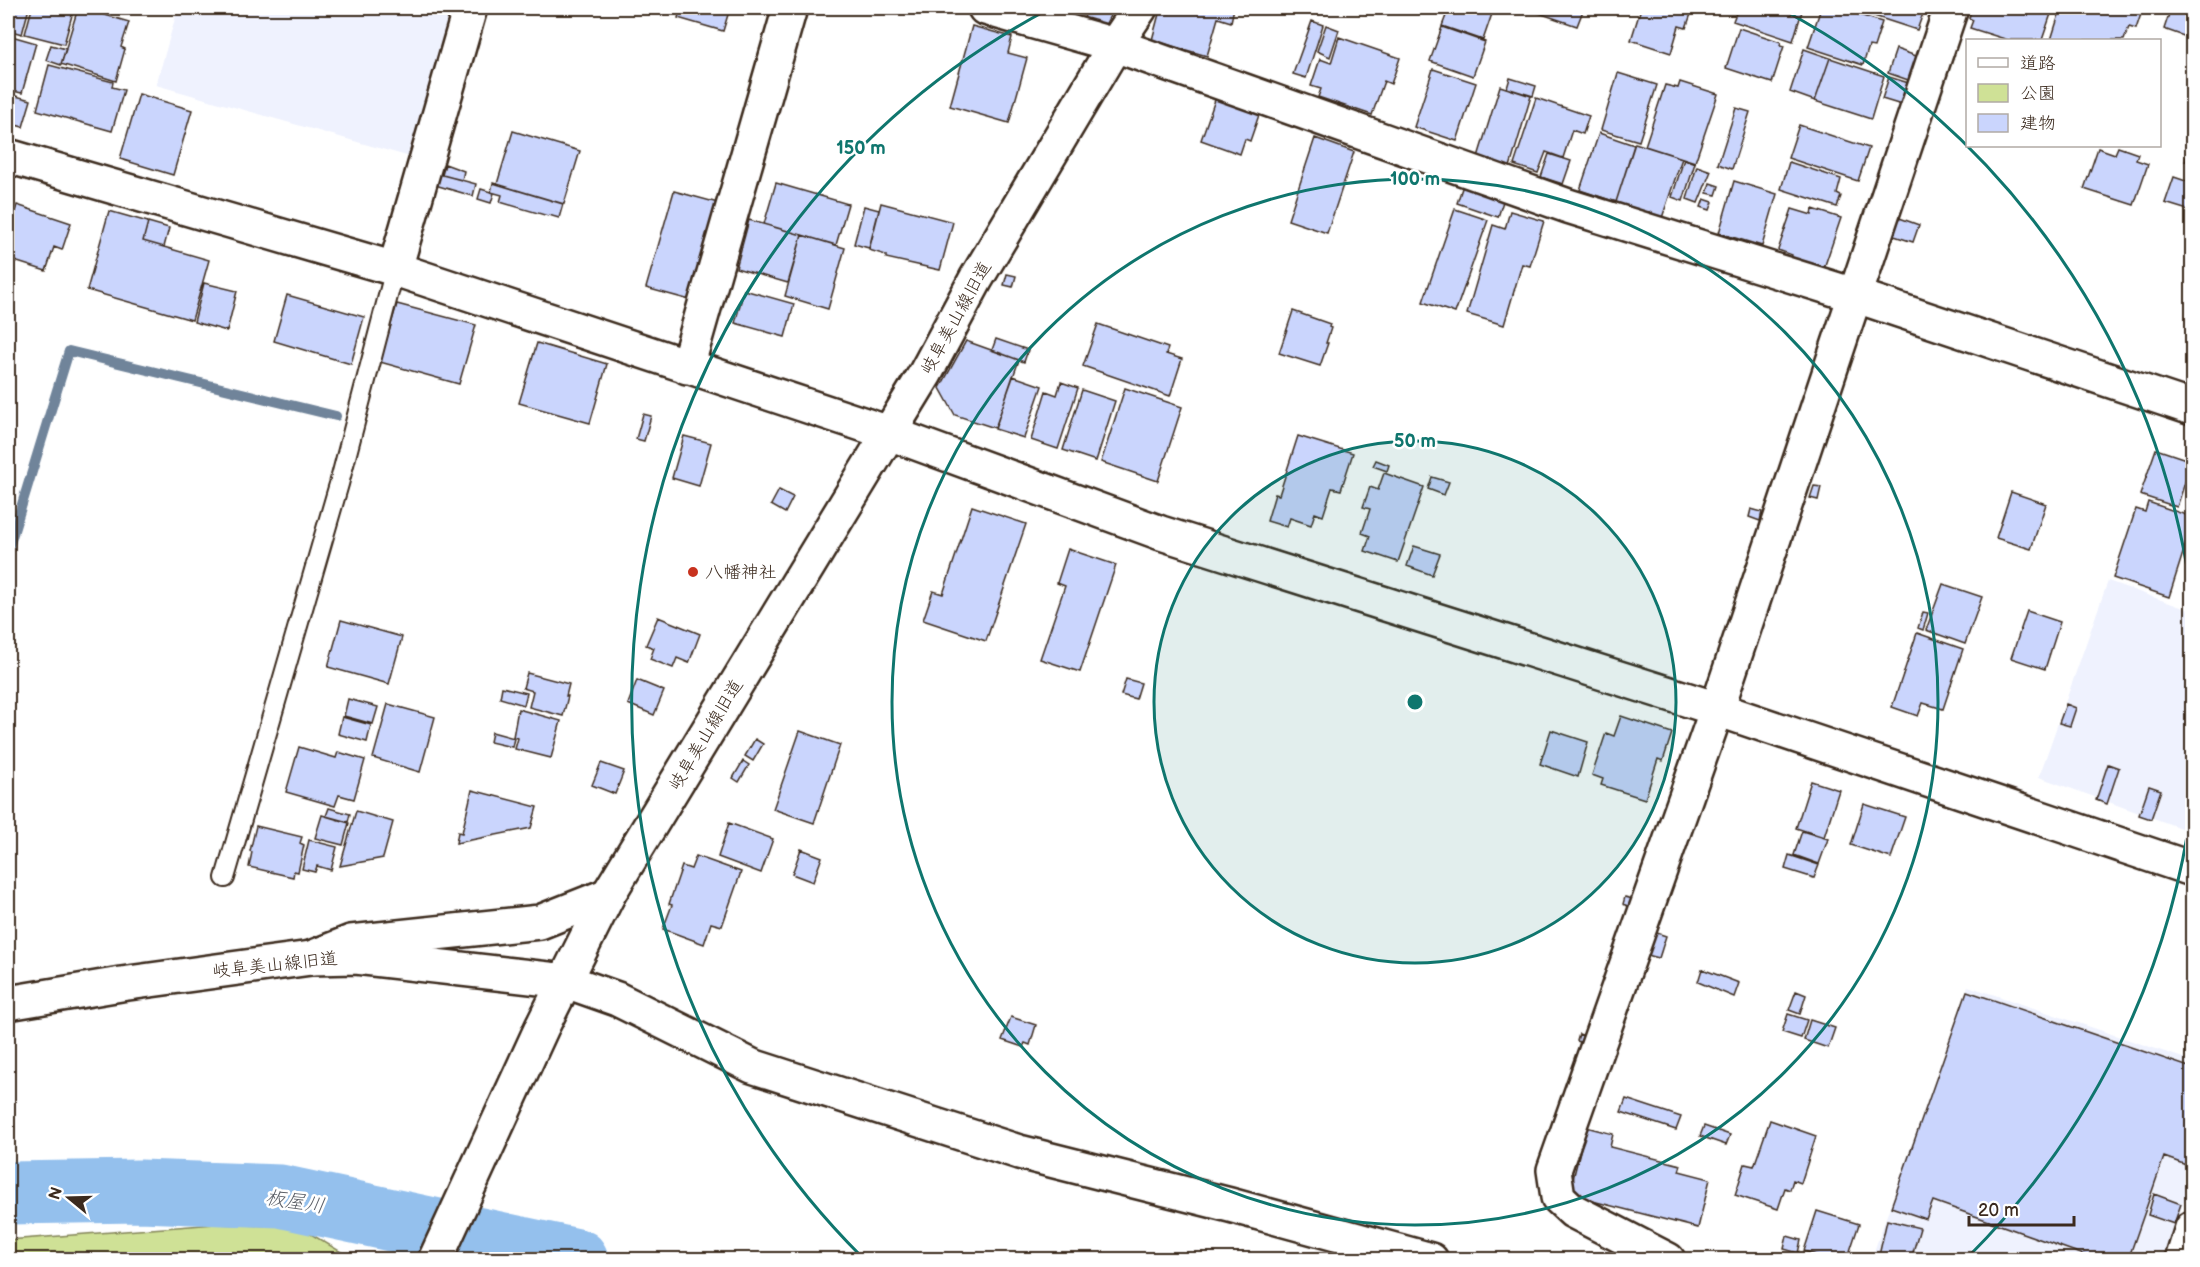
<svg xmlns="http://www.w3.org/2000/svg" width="2200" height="1267" viewBox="0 0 2200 1267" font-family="'Balsamiq Sans','Klee One',sans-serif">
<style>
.built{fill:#eff2fe}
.green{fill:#cfe196;stroke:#85865a;stroke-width:1.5}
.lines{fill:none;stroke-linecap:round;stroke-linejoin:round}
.stream{stroke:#70849a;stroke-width:10}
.river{stroke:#94c0ed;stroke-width:63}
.building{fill:#cad5fd;stroke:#3b2a1e;stroke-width:1.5}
.service-casing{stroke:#3b2a1e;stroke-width:22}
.minor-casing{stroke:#3b2a1e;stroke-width:38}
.tertiary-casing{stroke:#3b2a1e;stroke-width:38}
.service{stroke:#fff;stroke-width:18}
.minor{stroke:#fff;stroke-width:33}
.tertiary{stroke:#fff;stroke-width:33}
.ring{fill:none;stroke:#0f766e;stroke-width:3}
.poi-dot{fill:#c8321e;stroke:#fff;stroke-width:2}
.labels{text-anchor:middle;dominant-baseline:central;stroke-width:5;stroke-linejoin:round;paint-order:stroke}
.street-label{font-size:18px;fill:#3b2a1e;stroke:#fff}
.poi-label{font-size:18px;fill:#3b2a1e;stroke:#fff;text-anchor:start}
.water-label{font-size:20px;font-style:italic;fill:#5a5e66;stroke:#fff}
.centre{fill:#0f766e;stroke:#fff;stroke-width:3}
.ring-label{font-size:18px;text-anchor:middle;font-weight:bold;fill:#0f766e;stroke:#fff;stroke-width:5;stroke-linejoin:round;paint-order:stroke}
</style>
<rect width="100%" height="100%" fill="#fff"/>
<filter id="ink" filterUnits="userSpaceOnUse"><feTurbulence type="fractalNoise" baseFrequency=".0167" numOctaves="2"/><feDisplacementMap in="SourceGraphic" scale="12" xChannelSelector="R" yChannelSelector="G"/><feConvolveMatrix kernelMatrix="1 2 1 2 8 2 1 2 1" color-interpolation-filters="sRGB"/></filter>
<g filter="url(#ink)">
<path class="built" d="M178 8H464L421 160 156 85Z
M2108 581 2192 611V832L2039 777Z
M1968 986 2192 1061V1177L2164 1259 1871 1260Z"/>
<path class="green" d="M216 1224 299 1227 353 1259H8V1240Z"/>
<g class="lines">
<path class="stream" d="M8 550 69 351 336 416"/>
<path class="river" d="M8 1193 140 1191 280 1196 577 1260"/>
</g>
<path class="building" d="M8 8H29L22 34 8 30Z
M32 8H74L64 44 25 34Z
M78 8H107L105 15 129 22 121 47 125 49 116 81 61 64Z
M681 8H730L723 31 678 18Z
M1088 8H1114L1104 27 1083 20Z
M1171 8H1234L1231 22 1218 18 1207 56 1152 40 1160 10 1169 13Z
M1449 8H1494L1483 40 1442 26Z
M1530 8H1584L1577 26 1530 10Z
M1641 8H1672L1691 14 1686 28 1679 26 1671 53 1631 40Z
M1738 8H1803L1793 41 1733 21Z
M1821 8H1837L1882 22 1874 47 1869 46 1863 65 1808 47Z
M1877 8H1925L1917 30 1874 16Z
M1972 8H2053L2042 40H2008L1970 28 1973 20 1969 18Z
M2061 8H2143L2136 29 2129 27 2124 40H2051Z
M2171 8H2192V39L2164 29Z
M1312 21 1323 25 1306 78 1293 74Z
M1326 25 1339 30 1330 57 1317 51Z
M972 26 1012 37 1008 53 1027 58 1009 123 950 106Z
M1442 27 1485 42 1473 76 1430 61Z
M1739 28 1781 42 1780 45 1784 46 1772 83 1726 68Z
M8 35 36 43 22 93 8 90Z
M1339 37 1400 58 1391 84 1384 81 1372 115 1318 97 1321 89 1311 86 1320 59 1331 63Z
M51 45 66 49 61 65 46 60Z
M1804 49 1830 58 1815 101 1790 92Z
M1896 49 1922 58 1914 82 1888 73Z
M1830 58 1884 76 1871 119 1815 101Z
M49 65 113 82 112 87 124 90 112 131 37 110Z
M1433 69 1476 83 1457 141 1414 127Z
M1618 73 1657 85 1639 141 1601 130Z
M1889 77 1912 84 1905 106 1882 99Z
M1510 78 1536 86 1533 96 1507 88Z
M1680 82 1718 94 1695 162 1645 146 1665 85 1678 88Z
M1500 86 1531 96 1510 167 1478 157Z
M139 94 192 110 173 175 120 159Z
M12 95 31 100 23 127 8 123V113Z
M1216 97 1260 112 1250 141 1245 139 1240 154 1201 140Z
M1536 98 1589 116 1583 134 1572 130 1563 158 1546 152 1538 173 1514 165Z
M1736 108 1750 112 1732 169 1718 164Z
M1799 125 1869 148 1858 181 1788 158Z
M513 131 580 151 564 204 497 184Z
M1599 133 1634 145 1616 202 1580 190Z
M1315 138 1354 152 1327 233 1288 220Z
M2192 138V163L2185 161Z
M1635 143 1682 158 1661 221 1615 205Z
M2118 147 2138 154 2136 160 2148 164 2134 205 2084 189 2098 148 2115 154Z
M1549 154 1571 161 1563 184 1541 177Z
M1684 159 1695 163 1683 201 1672 197Z
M1789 162 1841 179 1837 194 1841 196 1837 207 1781 189Z
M445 164 464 171 462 180 442 175Z
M1697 166 1711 171 1698 203 1687 199Z
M439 174 476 184 473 196 435 185Z
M2174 177 2192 183 2191 211 2165 203Z
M1465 179 1506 192 1498 217 1457 203Z
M1734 181 1777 194 1762 246 1719 233Z
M493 183 563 204 559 218 549 215 548 216 500 202 502 195 491 192Z
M776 183 848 204 836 245 764 224Z
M1710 183 1719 186 1716 195 1707 193Z
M481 189 494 193 491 203 478 199Z
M674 191 718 203 690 300 646 288Z
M1704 199 1713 202 1710 210 1701 207Z
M881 203 953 222 940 270 886 258V255L869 250Z
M17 205 71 223 62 250 54 247 46 271 8 259V234Z
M864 206 879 210 869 248 854 244Z
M1455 209 1488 220 1455 313 1423 302Z
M1792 209 1812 215 1813 209 1841 218 1822 274 1790 264 1792 255 1778 250Z
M109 211 148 222 143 241 209 260 192 320 87 290Z
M1510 211 1544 221 1530 266 1522 264 1504 325 1467 314 1493 225 1505 229Z
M1894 216 1919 225 1913 242 1888 234Z
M749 220 802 235 788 283 736 268Z
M148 222 169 228 164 247 143 241Z
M802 235 845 248 828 309 785 296Z
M1007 274 1016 276 1013 287 1004 285Z
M204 283 237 291 227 331 194 322Z
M744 290 794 304 785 337 735 323Z
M287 295 364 317 351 364 274 341Z
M397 304 476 325 459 384 380 362Z
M1293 311 1330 324 1329 327 1331 328 1326 343H1328L1320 366 1279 353Z
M1098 324 1168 348 1166 354 1182 359 1170 396 1083 366Z
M996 339 1028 350 1024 362 992 350Z
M966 341 1019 360 995 428 955 415 940 388Z
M537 343 607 364 590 423 519 403Z
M1013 376 1042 386 1024 438 995 429Z
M1061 382 1078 388 1058 449 1031 440 1046 391 1057 395Z
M1125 388 1182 407 1158 481 1101 462Z
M1082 390 1115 401 1096 461 1063 450Z
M643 414 651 416 644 441 636 439Z
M684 436 711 443 699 486 672 478Z
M1298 436 1353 453 1341 490 1332 488 1323 516 1315 513 1311 525 1290 518 1287 527 1267 521 1275 494 1279 495Z
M2156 449 2192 461 2177 507 2140 495Z
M1376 460 1389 465 1387 471 1373 466Z
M1384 473 1424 487 1398 562 1365 551 1370 536 1362 533 1370 509 1363 507 1370 487 1378 490Z
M1432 477 1449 482 1444 495 1428 489Z
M1814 486 1821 487 1818 500 1810 498Z
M779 490 793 497 785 513 771 505Z
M2011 492 2046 504 2031 549 1996 538Z
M2148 502 2192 517V525L2169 597 2113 578 2136 509 2145 512Z
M972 506 1026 524 986 641 923 620 933 591 943 594Z
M1751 509 1762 512 1760 521 1749 517Z
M1414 546 1440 554 1432 575 1407 566Z
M1068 549 1116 565 1080 672 1040 659 1065 586 1057 583Z
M1943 584 1982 597 1965 644 1926 630Z
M2027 611 2060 622 2045 669 2011 658Z
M1923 612 1928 613 1923 630 1918 628Z
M658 617 700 634 689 663 677 658 673 668 650 659 654 648 646 645Z
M341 620 402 637 389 684 328 667Z
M1917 633 1963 649 1943 709 1923 703 1918 716 1892 707Z
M527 673 569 684 566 696H568L563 716 529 707 533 691 523 688Z
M1126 679 1141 683 1136 699 1121 695Z
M637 680 664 691 654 715 628 704Z
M502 687 527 693 524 705 500 698Z
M348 699 378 707 373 724 344 716Z
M388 704 435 717 420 772 373 758Z
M2066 704 2076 708 2070 726 2059 723Z
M518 709 561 721 551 758 515 749 518 738 513 737Z
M1621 716 1672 733 1663 761 1658 759 1645 799 1601 785 1603 779 1592 775 1606 733 1614 736Z
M342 717 371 725 367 742 338 734Z
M1551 730 1588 742 1578 777 1540 764Z
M800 731 840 745 814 823 773 809Z
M492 732 514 738 512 747 490 742Z
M755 739 763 744 753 761 745 756Z
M299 747 336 758 338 752 365 760 354 799 339 795 335 806 286 792Z
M743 761 749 765 739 782 733 778Z
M601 763 624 771 615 794 592 785Z
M2108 764 2119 768 2107 804 2096 800Z
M1811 781 1839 790 1824 837 1796 828Z
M2149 786 2161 790 2151 819 2139 815Z
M472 790 537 807 531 828 456 843 458 832 462 833Z
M1864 804 1905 817 1891 858 1851 845Z
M329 808 350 814 348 822 326 816Z
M356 811 393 822 383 858 340 866Z
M322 815 349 823 343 845 315 838Z
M729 823 773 839 761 873 718 857Z
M256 826 302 837 300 843 304 845 298 872 294 871 293 877 249 867 252 852 250 851Z
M1802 831 1828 839 1819 864 1794 855Z
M309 840 337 847 331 870 317 866 315 872 302 869Z
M801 849 822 857 813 882 792 874Z
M1789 855 1819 865 1814 878 1785 869Z
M696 856 741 872 722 926 711 923 704 944 663 929 672 905 669 904 682 866 691 869Z
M1625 897 1633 899 1630 907 1623 904Z
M1654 932 1666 936 1659 958 1647 955Z
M1702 969 1739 983 1734 997 1698 982Z
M1796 991 1806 995 1800 1014 1789 1010Z
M1967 991 2192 1068V1162L2189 1166 2164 1157 2128 1260H2098L1933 1201 1926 1219 1891 1207Z
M1788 1014 1807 1020 1801 1038 1782 1032Z
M1011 1017 1036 1025 1030 1045 1025 1043 1023 1047 1002 1040Z
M1810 1020 1835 1028 1828 1048 1804 1040Z
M1579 1034 1590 1038 1588 1045 1577 1041Z
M1626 1099 1681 1117 1676 1130 1621 1112Z
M1770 1120 1816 1136 1801 1183 1793 1180 1790 1190 1785 1188 1778 1209 1735 1195 1745 1164 1754 1166Z
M1704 1126 1730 1135 1726 1145 1700 1136Z
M1586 1127 1613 1134 1610 1147 1681 1165 1679 1171 1710 1179 1698 1228 1569 1195Z
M2154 1194 2181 1204 2174 1224 2148 1215Z
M1817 1211 1859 1224 1847 1260H1831L1804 1251Z
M1887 1220 1920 1228 1913 1252 1944 1260H1878Z
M1787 1236 1801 1240 1798 1253 1784 1249Z"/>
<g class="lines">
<g class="service-casing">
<path id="service" d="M225 878 339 484 395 269"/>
</g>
<g class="minor-casing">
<path id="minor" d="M985 8 1115 45 1568 206 1854 295 2192 408
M8 156 395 269 889 433 925 374 976 279 1115 45 1140 8
M395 269 470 8
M687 367 790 8
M566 981 617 999 752 1066 1019 1152 1230 1205 1431 1260
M8 1003 121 984 311 958 351 942 540 922 608 895
M1668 1260 1573 1211 1558 1197 1554 1170 1717 709 1951 8
M2182 1260 2192 1228"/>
</g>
<g class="tertiary-casing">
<path id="tertiary" d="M311 958 356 957 566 981
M435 1260 542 1027 608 895 889 433 1161 533 1717 709 2192 869"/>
</g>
<use href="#service" class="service"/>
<use href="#minor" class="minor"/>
<use href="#tertiary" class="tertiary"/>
</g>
</g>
<circle cx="1415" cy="702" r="261" fill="#0f766e" fill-opacity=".12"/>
<g class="ring">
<circle cx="1415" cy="702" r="261"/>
<circle cx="1415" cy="702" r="523"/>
<path d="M2192 804A784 784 0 0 1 1969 1256M861 1256A784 784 0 0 1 1047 10M1783 10A784 784 0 0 1 2192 600"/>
</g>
<circle class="poi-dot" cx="693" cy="572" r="6"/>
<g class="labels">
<g class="street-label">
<text transform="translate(956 318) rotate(-61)">岐阜美山線旧道</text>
<text transform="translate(706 735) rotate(-59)">岐阜美山線旧道</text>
<text transform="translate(275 965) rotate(-6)">岐阜美山線旧道</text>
</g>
<g class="poi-label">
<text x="705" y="572">八幡神社</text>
</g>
<g class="water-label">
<text transform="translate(295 1202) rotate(9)">板屋川</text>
</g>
</g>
<circle cx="1415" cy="702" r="9" class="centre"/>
<g class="ring-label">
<text x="861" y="154">150 m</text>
<text x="1415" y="185">100 m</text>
<text x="1415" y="447">50 m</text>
</g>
<rect width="2200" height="1267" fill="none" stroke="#fff" stroke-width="30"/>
<rect x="15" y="15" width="2170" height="1237" fill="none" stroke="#3b2a1e" stroke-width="2" filter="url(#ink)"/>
<rect x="1966" y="39" width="195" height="108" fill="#ffffff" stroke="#b1aaa5" stroke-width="1.5"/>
<rect x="1978" y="58" width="30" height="9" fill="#ffffff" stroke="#b1aaa5" stroke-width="1.5"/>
<text x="2020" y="69" font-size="18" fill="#3b2a1e">道路</text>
<rect x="1978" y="84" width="30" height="18" fill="#cfe196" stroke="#b1aaa5" stroke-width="1.5"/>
<text x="2020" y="99" font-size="18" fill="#3b2a1e">公園</text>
<rect x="1978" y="114" width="30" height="18" fill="#cad5fd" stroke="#b1aaa5" stroke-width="1.5"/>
<text x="2020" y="129" font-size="18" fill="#3b2a1e">建物</text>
<g transform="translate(69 1198) rotate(289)" stroke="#ffffff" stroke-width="4.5" paint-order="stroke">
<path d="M0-4.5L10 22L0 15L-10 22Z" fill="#3b2a1e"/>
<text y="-9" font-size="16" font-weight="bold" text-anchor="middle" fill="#3b2a1e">N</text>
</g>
<path d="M1969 1216v9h105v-9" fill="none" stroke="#3b2a1e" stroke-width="3"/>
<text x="1978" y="1216" font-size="18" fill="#3b2a1e" stroke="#ffffff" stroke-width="4.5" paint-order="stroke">20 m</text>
</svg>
